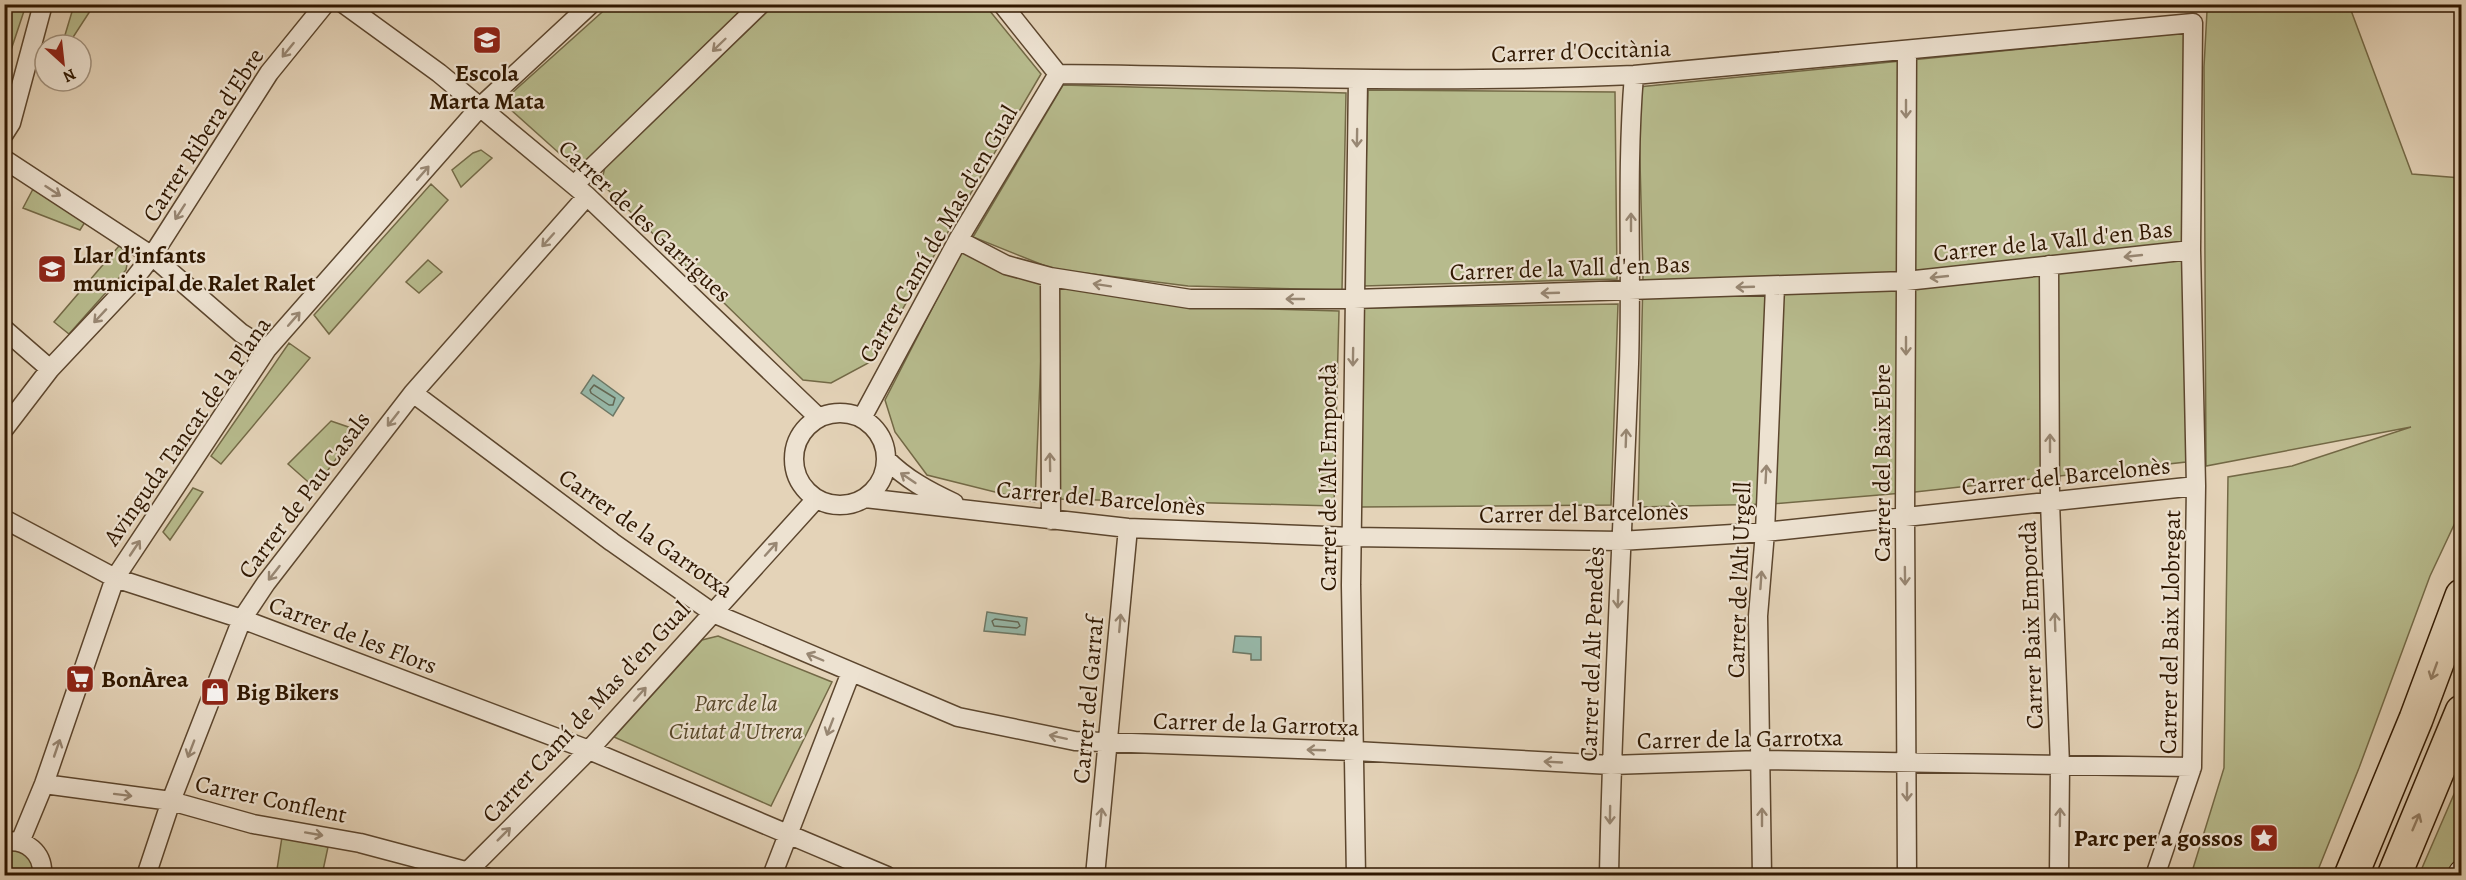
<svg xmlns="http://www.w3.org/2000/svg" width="2466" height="880" viewBox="0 0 2466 880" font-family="Alegreya,serif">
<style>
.green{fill:#b7bb8d;stroke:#736946;stroke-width:1.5}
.water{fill:#97b9aa;stroke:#6d7866;stroke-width:1.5}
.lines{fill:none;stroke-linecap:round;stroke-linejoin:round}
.shore{stroke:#636855;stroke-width:1.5}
.street-casing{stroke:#5c462e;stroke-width:21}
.secondary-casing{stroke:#2f1700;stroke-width:28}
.highway-casing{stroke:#2f1700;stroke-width:36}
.street{stroke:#ede2d1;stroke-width:18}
.secondary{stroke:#ede2d1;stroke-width:26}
.highway{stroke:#e4d3b8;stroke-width:33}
.oneway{stroke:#988773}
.oneway2{stroke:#937e65}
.labels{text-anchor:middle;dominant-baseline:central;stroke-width:4.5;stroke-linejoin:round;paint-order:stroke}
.street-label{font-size:24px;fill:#2f1700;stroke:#ede2d1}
.poi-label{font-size:24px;font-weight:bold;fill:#2f1700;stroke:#ede2d1;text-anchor:start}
.park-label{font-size:24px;font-style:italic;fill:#58482a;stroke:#ede2d1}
</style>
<rect width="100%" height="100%" fill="#e4d3b8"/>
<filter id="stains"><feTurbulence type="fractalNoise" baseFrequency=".00333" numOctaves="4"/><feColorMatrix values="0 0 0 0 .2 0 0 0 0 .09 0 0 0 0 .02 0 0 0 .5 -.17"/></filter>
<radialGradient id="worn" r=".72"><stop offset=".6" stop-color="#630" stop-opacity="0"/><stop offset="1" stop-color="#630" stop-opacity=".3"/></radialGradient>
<path class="green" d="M4 5H26L11 50 5 44Z
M74 5H94L68 45H62Z
M610 5H746L578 170 502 102Z
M774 5H985L1041 74 872 361 831 383 803 380 601 183 605 167Z
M2157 5H2349L2412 174 2461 178V510L2430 576 2359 768 2316 875H2191L2224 768 2228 477 2292 466 2411 427 2206 466 2204 67 2207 11Z
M2184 33 2186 462 1915 492 1771 504 1638 507 1643 275 1638 87Z
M1063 85 1346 93 1342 290 1188 286 1053 269 973 237Z
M1368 90 1615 92 1617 279 1363 286Z
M481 150 492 158 461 187 452 170 473 153Z
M431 184 448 200 329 334 314 315Z
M33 189 85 222 80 230 23 208Z
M119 246 129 254 126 270 69 334 54 322Z
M961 252 1044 282 1035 502 927 475 895 432 885 400Z
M428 260 442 272 419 293 406 282Z
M1058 286 1197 307 1339 311 1334 506 1059 499Z
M1618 304 1611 505 1361 507V308Z
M289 343 310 358 221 464 211 456Z
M331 421 357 430 315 488 288 464Z
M193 488 203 492 170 540 163 532Z
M718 636 832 682 771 806 614 737 702 640Z
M2461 778V875H2419Z
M282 837 328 847 322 875 276 876Z
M5 847 29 853 36 875 5 876Z"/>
<path class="water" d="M593 375 624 398 613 416 581 393Z
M987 612 1027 618 1025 635 984 631Z
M1235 636 1261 637V660H1251V654L1233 652Z"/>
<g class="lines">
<path class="shore" d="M594 385 615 398 613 405H609L591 393 590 390Z
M995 619 1018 622 1020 626 1017 628 994 626 992 621Z"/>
<g class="street-casing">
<path id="street" d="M344 4 439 73 587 196 819 418
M1002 4 1058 74C1250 76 1442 84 1634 75L2193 23 2191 250 2196 486 2192 767 2155 876
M1907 50 1905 518 1907 876
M4 134 11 123 43 4
M4 159 152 256 241 333 267 349
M574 185 761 4
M958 240 1006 265 1050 277 1190 299H1354L1906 281 2191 250
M2049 265 2050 502 2060 765 2059 876
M1050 277 1051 520
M4 329 50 369
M413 393 612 542 713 613 958 717 1075 741 1355 751 1611 765 1761 760 2192 767
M794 459a46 46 0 1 1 92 0a46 46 0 1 1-92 0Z
M862 418 958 240 1058 74
M4 429 50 369 131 283 152 256 269 73 325 4
M886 459C906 479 928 491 954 503
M865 498 1128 528 1352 537 1620 541 1765 532 2196 486
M4 519 115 578 242 619 589 750 887 876
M44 784 171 801 253 824 360 843 484 876
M4 842C26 838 44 853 42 876
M20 842 44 784 115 578 267 349 480 107 591 4
M146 876 171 801 242 619 266 583 413 393 587 196
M463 876 589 750 816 499
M772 876 851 672
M1095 876 1128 528
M1356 876 1351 585 1358 79
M1609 876C1612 705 1623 535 1629 364 1632 268 1626 171 1634 75
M1762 876 1758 616 1765 532 1775 286"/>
</g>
<g class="secondary-casing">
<path id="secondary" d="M2460 876 2462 873"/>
</g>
<g class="highway-casing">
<path id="highway" d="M2351 876 2416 719 2462 596
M2394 876 2462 712"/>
</g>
<use href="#street" class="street"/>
<use href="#secondary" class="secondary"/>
<use href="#highway" class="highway"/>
</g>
<defs><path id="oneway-shaft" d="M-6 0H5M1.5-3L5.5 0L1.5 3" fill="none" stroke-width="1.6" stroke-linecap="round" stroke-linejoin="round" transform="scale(1.5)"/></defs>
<g class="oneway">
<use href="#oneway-shaft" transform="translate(719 45) rotate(136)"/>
<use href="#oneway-shaft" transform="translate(288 50) rotate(129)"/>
<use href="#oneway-shaft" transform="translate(1906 109) rotate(90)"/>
<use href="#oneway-shaft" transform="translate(1357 138) rotate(91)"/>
<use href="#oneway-shaft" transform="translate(423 173) rotate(-49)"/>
<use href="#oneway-shaft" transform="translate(53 191) rotate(33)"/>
<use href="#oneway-shaft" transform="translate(180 212) rotate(123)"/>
<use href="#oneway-shaft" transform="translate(1631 222) rotate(-90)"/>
<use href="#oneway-shaft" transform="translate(548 240) rotate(132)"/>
<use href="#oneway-shaft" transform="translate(2133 256) rotate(174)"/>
<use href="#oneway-shaft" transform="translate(1939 277) rotate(174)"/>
<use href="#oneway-shaft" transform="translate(1102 285) rotate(-171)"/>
<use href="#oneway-shaft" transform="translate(1745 287) rotate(178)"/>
<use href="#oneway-shaft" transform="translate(1550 293) rotate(178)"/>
<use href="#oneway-shaft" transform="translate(1295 299) rotate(180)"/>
<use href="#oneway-shaft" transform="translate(100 316) rotate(133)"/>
<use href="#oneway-shaft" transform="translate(294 319) rotate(-49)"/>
<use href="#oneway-shaft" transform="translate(1906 346) rotate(90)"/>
<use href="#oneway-shaft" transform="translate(1353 357) rotate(91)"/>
<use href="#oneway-shaft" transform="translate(393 419) rotate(128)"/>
<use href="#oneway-shaft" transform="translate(1626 438) rotate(-88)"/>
<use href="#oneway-shaft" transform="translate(2050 443) rotate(-90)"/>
<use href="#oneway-shaft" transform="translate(1050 462) rotate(-91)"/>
<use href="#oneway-shaft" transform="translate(1766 474) rotate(-87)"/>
<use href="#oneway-shaft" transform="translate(908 478) rotate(-146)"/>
<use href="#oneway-shaft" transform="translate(135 548) rotate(-56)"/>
<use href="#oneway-shaft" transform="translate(771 549) rotate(-48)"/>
<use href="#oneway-shaft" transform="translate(274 573) rotate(128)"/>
<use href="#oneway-shaft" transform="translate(1905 576) rotate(89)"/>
<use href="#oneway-shaft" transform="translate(1761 580) rotate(-86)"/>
<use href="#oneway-shaft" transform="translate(1618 599) rotate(92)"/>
<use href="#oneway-shaft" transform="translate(2055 622) rotate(-92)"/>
<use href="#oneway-shaft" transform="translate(1120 623) rotate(-85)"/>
<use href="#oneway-shaft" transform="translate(815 657) rotate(-157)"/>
<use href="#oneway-shaft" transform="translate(640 694) rotate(-48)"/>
<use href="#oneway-shaft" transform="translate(830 727) rotate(111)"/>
<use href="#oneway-shaft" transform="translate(1058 737) rotate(-168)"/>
<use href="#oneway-shaft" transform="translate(57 748) rotate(-71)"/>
<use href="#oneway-shaft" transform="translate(191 749) rotate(111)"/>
<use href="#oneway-shaft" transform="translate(1316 750) rotate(-178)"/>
<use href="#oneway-shaft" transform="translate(1553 762) rotate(-177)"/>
<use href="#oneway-shaft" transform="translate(1907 792) rotate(90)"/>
<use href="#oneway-shaft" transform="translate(123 795) rotate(7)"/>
<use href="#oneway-shaft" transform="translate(1610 815) rotate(91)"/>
<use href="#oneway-shaft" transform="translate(1101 817) rotate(-84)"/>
<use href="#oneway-shaft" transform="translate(1762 817) rotate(-90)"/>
<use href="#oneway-shaft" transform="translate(2060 817) rotate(-89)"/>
<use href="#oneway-shaft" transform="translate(314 834) rotate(10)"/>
<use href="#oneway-shaft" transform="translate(504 834) rotate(-45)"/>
</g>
<g class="oneway2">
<use href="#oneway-shaft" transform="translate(2434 671) rotate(110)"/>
<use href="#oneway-shaft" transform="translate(2416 822) rotate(-67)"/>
</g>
<defs>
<g id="school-square" transform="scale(1.5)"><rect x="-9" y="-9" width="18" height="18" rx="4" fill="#8f2418" stroke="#ede2d1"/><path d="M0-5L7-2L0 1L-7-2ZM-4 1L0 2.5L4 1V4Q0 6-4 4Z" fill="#fff"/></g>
<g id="supermarket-square" transform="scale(1.5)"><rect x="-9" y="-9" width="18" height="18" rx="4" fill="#8f2418" stroke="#ede2d1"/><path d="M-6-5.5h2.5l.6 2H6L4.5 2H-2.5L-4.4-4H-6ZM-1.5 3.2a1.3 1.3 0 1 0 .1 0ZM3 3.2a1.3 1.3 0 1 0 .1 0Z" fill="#fff"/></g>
<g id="shop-square" transform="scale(1.5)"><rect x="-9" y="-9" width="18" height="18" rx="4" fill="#8f2418" stroke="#ede2d1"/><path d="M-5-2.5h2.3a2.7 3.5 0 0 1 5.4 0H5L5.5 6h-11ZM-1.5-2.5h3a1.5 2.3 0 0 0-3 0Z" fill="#fff"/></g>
<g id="sight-square" transform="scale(1.5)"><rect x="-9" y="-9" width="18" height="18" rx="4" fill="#8f2418" stroke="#ede2d1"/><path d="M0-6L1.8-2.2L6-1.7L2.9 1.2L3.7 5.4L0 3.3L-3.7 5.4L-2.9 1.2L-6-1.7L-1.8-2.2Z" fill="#fff"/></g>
</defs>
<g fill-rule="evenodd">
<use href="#school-square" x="487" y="40"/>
<use href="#school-square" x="52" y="269"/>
<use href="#supermarket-square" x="80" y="679"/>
<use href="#shop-square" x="215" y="692"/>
<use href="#sight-square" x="2264" y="838"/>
</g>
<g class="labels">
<g class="street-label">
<text transform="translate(1581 51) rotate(-2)">Carrer d'Occitània</text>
<text transform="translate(203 135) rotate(-57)">Carrer Ribera d'Ebre</text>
<text transform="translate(645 221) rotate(43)">Carrer de les Garrigues</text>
<text transform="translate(938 234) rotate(-60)">Carrer Camí de Mas d'en Gual</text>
<text transform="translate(2053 241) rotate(-6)">Carrer de la Vall d'en Bas</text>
<text transform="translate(1570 268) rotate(-2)">Carrer de la Vall d'en Bas</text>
<text transform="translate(187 431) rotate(-55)">Avinguda Tancat de la Plana</text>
<text transform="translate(1882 463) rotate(-90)">Carrer del Baix Ebre</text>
<text transform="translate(2066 476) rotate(-6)">Carrer del Barcelonès</text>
<text transform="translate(1328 477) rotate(-90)">Carrer de l'Alt Empordà</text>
<text transform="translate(304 495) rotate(-53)">Carrer de Pau Casals</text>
<text transform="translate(1101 498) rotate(5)">Carrer del Barcelonès</text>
<text transform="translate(1584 513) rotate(-1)">Carrer del Barcelonès</text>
<text transform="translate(646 533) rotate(35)">Carrer de la Garrotxa</text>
<text transform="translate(1739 580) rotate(-88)">Carrer de l'Alt Urgell</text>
<text transform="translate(2031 625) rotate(-92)">Carrer Baix Empordà</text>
<text transform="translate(2170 632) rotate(-89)">Carrer del Baix Llobregat</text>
<text transform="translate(353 635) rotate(21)">Carrer de les Flors</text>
<text transform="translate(1592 654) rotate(-88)">Carrer del Alt Penedès</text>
<text transform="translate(1088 700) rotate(-85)">Carrer del Garraf</text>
<text transform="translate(586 712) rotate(-47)">Carrer Camí de Mas d'en Gual</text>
<text transform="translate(1256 724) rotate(2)">Carrer de la Garrotxa</text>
<text transform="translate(1740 739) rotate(-1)">Carrer de la Garrotxa</text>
<text transform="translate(271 799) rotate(12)">Carrer Conflent</text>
</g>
<g class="poi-label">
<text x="487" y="73" text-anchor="middle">Escola<tspan x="487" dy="28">Marta Mata</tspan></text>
<text x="73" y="255">Llar d'infants<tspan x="73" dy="28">municipal de Ralet Ralet</tspan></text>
<text x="101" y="679">BonÀrea</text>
<text x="236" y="692">Big Bikers</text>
<text x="2243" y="838" text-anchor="end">Parc per a gossos</text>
</g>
<g class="park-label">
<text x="736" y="703">Parc de la<tspan x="736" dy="28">Ciutat d'Utrera</tspan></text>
</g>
</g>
<rect width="2466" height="880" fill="none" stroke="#e4d3b8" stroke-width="24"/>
<rect x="6" y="6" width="2454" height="868" fill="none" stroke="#2f1700" stroke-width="3"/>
<rect x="12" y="12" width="2442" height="856" fill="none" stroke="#2f1700" stroke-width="1.5"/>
<g transform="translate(63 63) rotate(153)"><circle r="28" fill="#ede2d1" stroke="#a1917d" stroke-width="1.5"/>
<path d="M0-4.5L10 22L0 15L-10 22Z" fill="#8f2418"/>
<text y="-9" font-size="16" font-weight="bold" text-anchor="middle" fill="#2f1700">N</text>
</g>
<rect width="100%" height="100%" filter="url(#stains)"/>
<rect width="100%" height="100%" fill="url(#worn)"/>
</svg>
